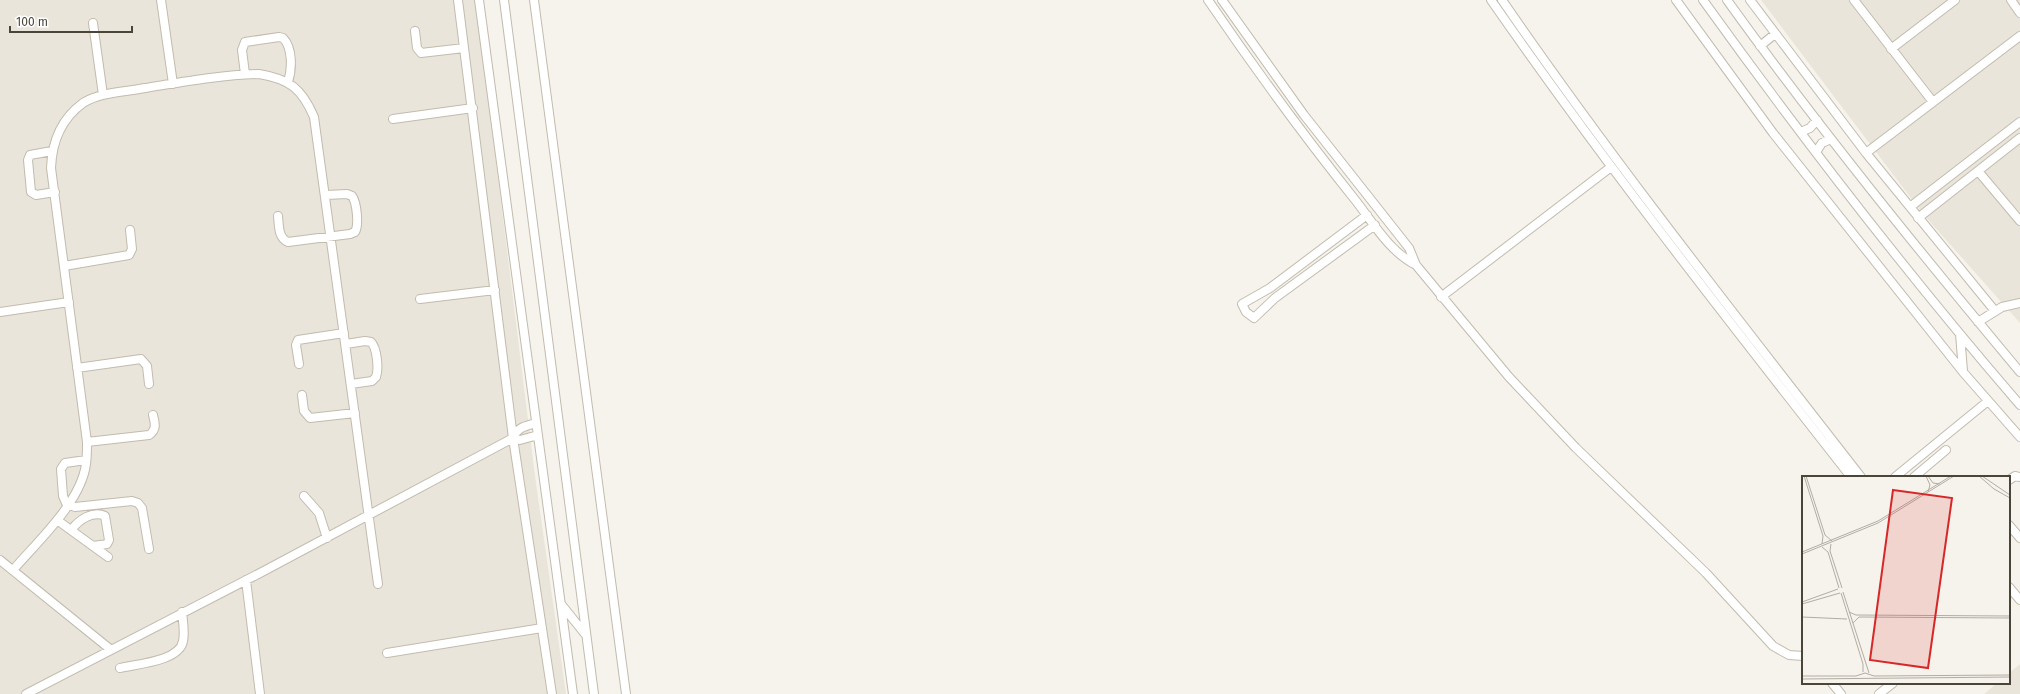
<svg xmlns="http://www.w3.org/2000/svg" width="2020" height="694" viewBox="0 0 2020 694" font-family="'Fira Sans',sans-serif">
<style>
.residential{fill:#eae5da}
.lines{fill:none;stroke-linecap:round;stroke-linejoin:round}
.minor-casing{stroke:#c2bbae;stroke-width:10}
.minor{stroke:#fff;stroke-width:8}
.inset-road{fill:none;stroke:#b2ada4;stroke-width:1}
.view{fill:#d62828;fill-opacity:0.15;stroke:#d62828;stroke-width:2}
.inset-edge{fill:none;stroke:#4b4439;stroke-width:2}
</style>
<rect width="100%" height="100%" fill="#f6f3ec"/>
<path class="residential" d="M0 0H476L535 476 566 694H0Z
M1761 0H2020V323L1923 214Z
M2020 664V694H1984L1997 683H2009V673Z"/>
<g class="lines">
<g class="minor-casing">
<path id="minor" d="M161 0 173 84
M458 0 513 438 552 694
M479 0 573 694
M504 0 594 694
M534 0 626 694
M1208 0C1255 69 1304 136 1356 201 1373 223 1390 252 1416 265L1509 377 1576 448 1706 573 1773 646 1789 655 1803 656
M1222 0 1304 115 1409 248 1416 265
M1491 0C1605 164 1728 320 1851 477
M1502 0C1615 164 1739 320 1861 477
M1676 0 1773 133 1963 372 2020 437
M1703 0C1803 139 1908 275 2020 405
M1727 0C1819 128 1919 251 2020 372
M1750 0 1866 153 1995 311
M1854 0 1933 102
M2011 0 2020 13
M93 23 103 95
M415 31 417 48 421 53 464 48
M1760 46 1775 34
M1891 49 1955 0
M245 74 242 50 245 42 279 37 283 38C293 48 292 70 288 82
M393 119 473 108
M1801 132 1810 128 1817 120
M52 151 30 155 28 160 31 192 36 195 55 192
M1816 152 1822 143 1831 139
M1866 153 2020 36
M1978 171 2020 221
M1910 207 2020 122
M1367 215 1270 288 1242 304 1246 312 1254 318 1275 298 1375 225
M278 216C279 225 278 238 288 242L350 234 355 232C359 225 357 203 352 196L347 194 326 195
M1918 218 2020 138
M64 266 129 255 132 249 130 230
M1441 297 1611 167
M420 299 495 290
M0 312 69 302
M1978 322 2002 307 2020 303
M1960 334 1963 371
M346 344 365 341 371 342C377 348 379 369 376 377L372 381 351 384
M299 364 296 345 298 340 344 333
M77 368 141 359 147 366 149 384
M302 395 304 411 310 418 355 413
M513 438 520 440 538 435
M87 442 149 435C157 430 155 423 153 415
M86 460 65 463 61 469 63 496 66 503 75 507 132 501 138 503 142 508 149 549
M1895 477 1988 401
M1914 477 1946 450
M2009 480 2015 476 2020 477
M304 496 319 513 327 538
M57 520 108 557
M2009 525 2020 538
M72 529C79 520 93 510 105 516L109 540 107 544 93 546
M0 560 110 649
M13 570C38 541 81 502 86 464 87 457 87 449 87 442L51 168C52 142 61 119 83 103 101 92 125 92 145 88 183 82 221 75 259 74 290 79 302 89 314 117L378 584
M246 580 260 694
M2009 587 2020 600
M561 604 585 634
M387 653 542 628
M120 668C137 664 180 661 183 641 185 632 183 621 182 612
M1832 683 1841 694
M26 694 262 572 513 438C517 427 526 426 536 423
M1879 694 1893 683"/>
</g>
<use href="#minor" class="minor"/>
</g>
<g transform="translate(1802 476)">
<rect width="208" height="208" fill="#f6f3ec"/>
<path class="inset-road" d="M2 0 21 60 20 68M4 0 23 59 30 65M124 0 128 9 126 16M126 0 131 7 138 8M177 0 192 13 208 22M180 0 208 19M29 68 28 75 40 112M20 71 26 76 37 112M0 76 76 45 149 0M0 78 76 47 152 0M41 116 67 197M39 117 61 188V196M0 126 36 113M0 128 38 117M47 136 54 139 208 140M0 141 45 143M51 147 57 141 208 142M0 200H54L63 197 72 200 208 199M0 203 208 201"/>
<path class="view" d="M91 14 150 22 126 192 68 184Z"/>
<rect width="208" height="208" class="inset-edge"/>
</g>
<path d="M10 26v6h122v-6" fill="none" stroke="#4b4439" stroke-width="2"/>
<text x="16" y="26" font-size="12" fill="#4b4439" stroke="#ffffff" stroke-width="3" paint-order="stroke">100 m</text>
</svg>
